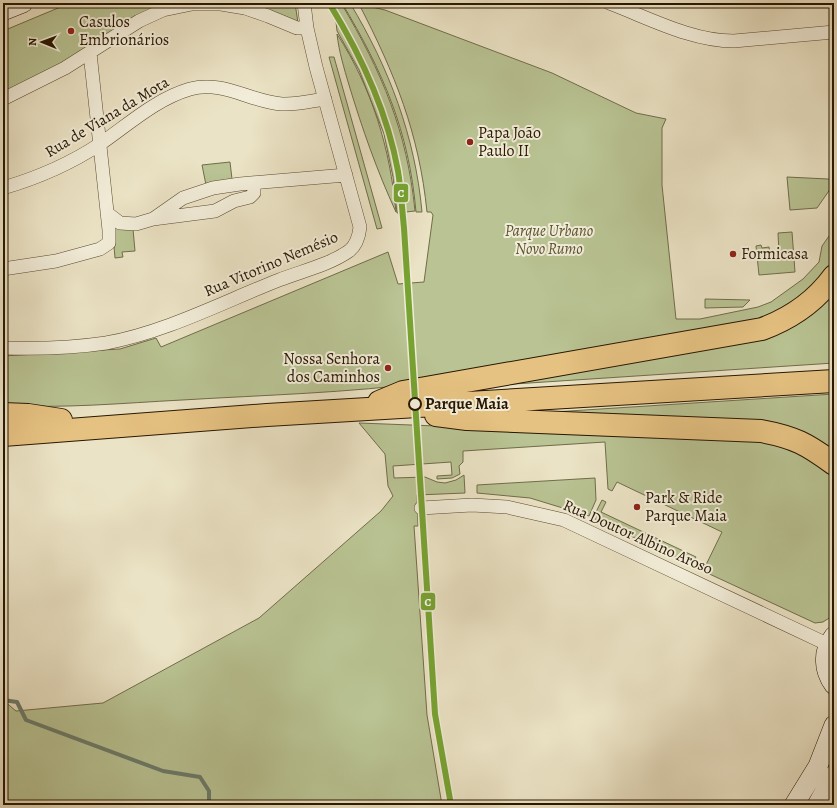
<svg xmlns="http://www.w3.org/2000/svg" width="837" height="808" viewBox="0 0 837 808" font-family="Alegreya,serif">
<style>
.green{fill:#b9c393;stroke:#706c4a}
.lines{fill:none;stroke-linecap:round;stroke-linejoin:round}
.stream{stroke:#6c7b6a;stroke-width:4}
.street-casing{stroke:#594931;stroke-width:14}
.secondary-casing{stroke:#281600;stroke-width:20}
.highway-casing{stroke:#281600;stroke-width:24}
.street{stroke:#f2edd9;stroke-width:13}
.secondary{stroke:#f2edd9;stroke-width:19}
.highway{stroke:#e6c282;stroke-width:22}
.rail-1-casing{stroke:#f2edd9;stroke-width:9}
.rail-1{stroke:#77a332;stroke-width:6}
.poi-dot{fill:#8f2418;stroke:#f2edd9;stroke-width:1.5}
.stop-dot{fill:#f2edd9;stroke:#281600;stroke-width:2}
.labels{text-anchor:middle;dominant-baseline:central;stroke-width:4;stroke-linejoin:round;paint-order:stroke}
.poi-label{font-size:16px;fill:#281600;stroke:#f2edd9;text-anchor:start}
.street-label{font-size:16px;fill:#281600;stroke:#f2edd9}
.park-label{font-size:16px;font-style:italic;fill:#5b5333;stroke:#f2edd9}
.stop-label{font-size:16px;font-weight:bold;fill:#281600;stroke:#f2edd9;text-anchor:start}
.line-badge{stroke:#f2edd9;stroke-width:1.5}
.badge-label{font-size:11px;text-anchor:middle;font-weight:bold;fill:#fff}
</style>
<rect width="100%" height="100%" fill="#ebe3c5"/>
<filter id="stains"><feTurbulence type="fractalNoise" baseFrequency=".005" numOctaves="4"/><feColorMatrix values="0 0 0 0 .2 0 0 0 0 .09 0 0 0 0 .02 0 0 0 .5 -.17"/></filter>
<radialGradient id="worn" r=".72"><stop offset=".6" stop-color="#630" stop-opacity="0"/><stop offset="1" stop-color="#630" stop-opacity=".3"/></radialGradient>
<path class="green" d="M70 3H170L91 48 3 95V31Z
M239 3H295L298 23Z
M334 3H341C382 72 407 131 415 211L397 213 393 177 384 134 359 70 337 31Z
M342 3H350C389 68 415 136 422 212H416C409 131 383 72 342 3Z
M359 4 385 10 552 73 636 113 666 119 662 128V185L676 319H700L758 307 771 302 803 279 819 262 822 246 834 229V265L817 289 774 318 431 382C348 393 265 395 182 400 123 403 62 409 3 405V356L120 349 156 338 161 347 388 252 398 284 424 282 433 215 431 212H427C419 133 395 74 359 4Z
M337 34C372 88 390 148 396 212 377 171 362 128 349 85 344 68 339 52 337 34Z
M329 57H334L382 228 377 229Z
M230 162 232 179 206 185 202 165Z
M787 177 828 179 832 181 833 185 817 208 790 210Z
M112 223 133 229 135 251 122 252 123 257 115 258Z
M792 232 795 272 759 275 756 246 761 245 762 248 769 247 770 254 779 253 778 233Z
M834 287V363L499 385 728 342Z
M705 299 750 300 743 307 705 308Z
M834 394V458L813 442 538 413Z
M359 423 775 439 834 474V615L823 622 815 623 703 571 722 532 617 482 612 491 608 489 605 442 463 451V462L459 466 460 474 452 478 437 479V476L452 475 451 462 393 466 394 478 425 477 437 482 445 483 456 480 464 475 465 493 417 495 418 526H414L427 715 442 805H3V700L16 711 103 703 259 618 381 511 393 496 388 486 385 454Z
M595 478 596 500 589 516 530 498 477 493V485Z
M602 500 606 502 601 512 696 557 692 565 593 518Z"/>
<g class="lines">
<path class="stream" d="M3 700 17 702 26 720 163 771 200 777 209 791V805"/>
<g class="street-casing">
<path id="street" d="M609 3C649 18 691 41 734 41L834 32
M3 99 65 68 139 21 163 10 192 4H221L245 8 268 16 297 28H307
M3 188C37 178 70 164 100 144 129 124 156 99 190 89 223 80 251 102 282 104 296 105 311 101 325 99
M107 213 120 223 136 224 153 219 183 198 213 188 240 184 346 175
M153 219 215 211 234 201 250 197 254 193V183
M3 269 56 261 100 249 109 243V230L90 53
M3 348C36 349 73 348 106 343 166 332 223 302 279 280 302 271 329 265 349 251 357 245 359 236 360 227L316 67 307 28 304 3
M421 508 472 505 507 507 564 520 829 645"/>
</g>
<g class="secondary-casing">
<path id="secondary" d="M3 11 23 3
M834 636C822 651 823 670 834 685
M794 805 818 766 834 725
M817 805 834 775"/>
</g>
<g class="highway-casing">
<path id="highway" d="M379 402 403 392 762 329C792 318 815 302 834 276
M3 414 28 415 61 420
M436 415 467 419 761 431C794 437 807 444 834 464
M3 435 267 415 834 381"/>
</g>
<use href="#street" class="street"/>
<use href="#secondary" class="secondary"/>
<use href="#highway" class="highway"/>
<g class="rail-1-casing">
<path id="rail-1" d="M329 3C361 55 387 110 398 171 401 189 402 209 404 228L435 714 451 805"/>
</g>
<use href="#rail-1" class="rail-1"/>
</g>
<g class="poi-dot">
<circle cx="71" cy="31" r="4"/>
<circle cx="470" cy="142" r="4"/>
<circle cx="733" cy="254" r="4"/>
<circle cx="388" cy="368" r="4"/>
<circle cx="637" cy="507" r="4"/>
</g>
<circle class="stop-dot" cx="415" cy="404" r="6"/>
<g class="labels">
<g class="poi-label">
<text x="79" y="22">Casulos<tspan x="79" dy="18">Embrionários</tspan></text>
<text x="478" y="133">Papa João<tspan x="478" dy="18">Paulo II</tspan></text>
<text x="741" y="254">Formicasa</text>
<text x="380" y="359" text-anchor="end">Nossa Senhora<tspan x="380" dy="18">dos Caminhos</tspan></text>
<text x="645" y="498">Park &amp; Ride<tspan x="645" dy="18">Parque Maia</tspan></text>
</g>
<g class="street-label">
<text transform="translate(107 117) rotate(-31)">Rua de Viana da Mota</text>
<text transform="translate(271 264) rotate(-23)">Rua Vitorino Nemésio</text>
<text transform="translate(638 537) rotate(24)">Rua Doutor Albino Aroso</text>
</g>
<g class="park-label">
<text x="549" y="231">Parque Urbano<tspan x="549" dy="18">Novo Rumo</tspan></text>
</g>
<g class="stop-label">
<text x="425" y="404">Parque Maia</text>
</g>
</g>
<g class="line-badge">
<rect x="393" y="183" width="16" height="20" rx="4" fill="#77a332"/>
<rect x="420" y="592" width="16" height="19" rx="4" fill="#77a332"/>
</g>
<g class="badge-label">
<text x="401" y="197">C</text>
<text x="428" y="606">C</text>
</g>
<rect width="837" height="808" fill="none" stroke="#ebe3c5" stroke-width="16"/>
<rect x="4" y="4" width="829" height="800" fill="none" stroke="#281600" stroke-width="2"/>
<rect x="8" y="8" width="821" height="792" fill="none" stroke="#281600"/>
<g transform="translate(42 42) rotate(271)" stroke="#f2edd9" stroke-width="3" paint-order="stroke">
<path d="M0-3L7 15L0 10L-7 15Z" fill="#281600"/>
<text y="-6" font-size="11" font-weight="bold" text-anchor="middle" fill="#281600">N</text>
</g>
<rect width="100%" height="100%" filter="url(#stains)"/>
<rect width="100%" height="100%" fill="url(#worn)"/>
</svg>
